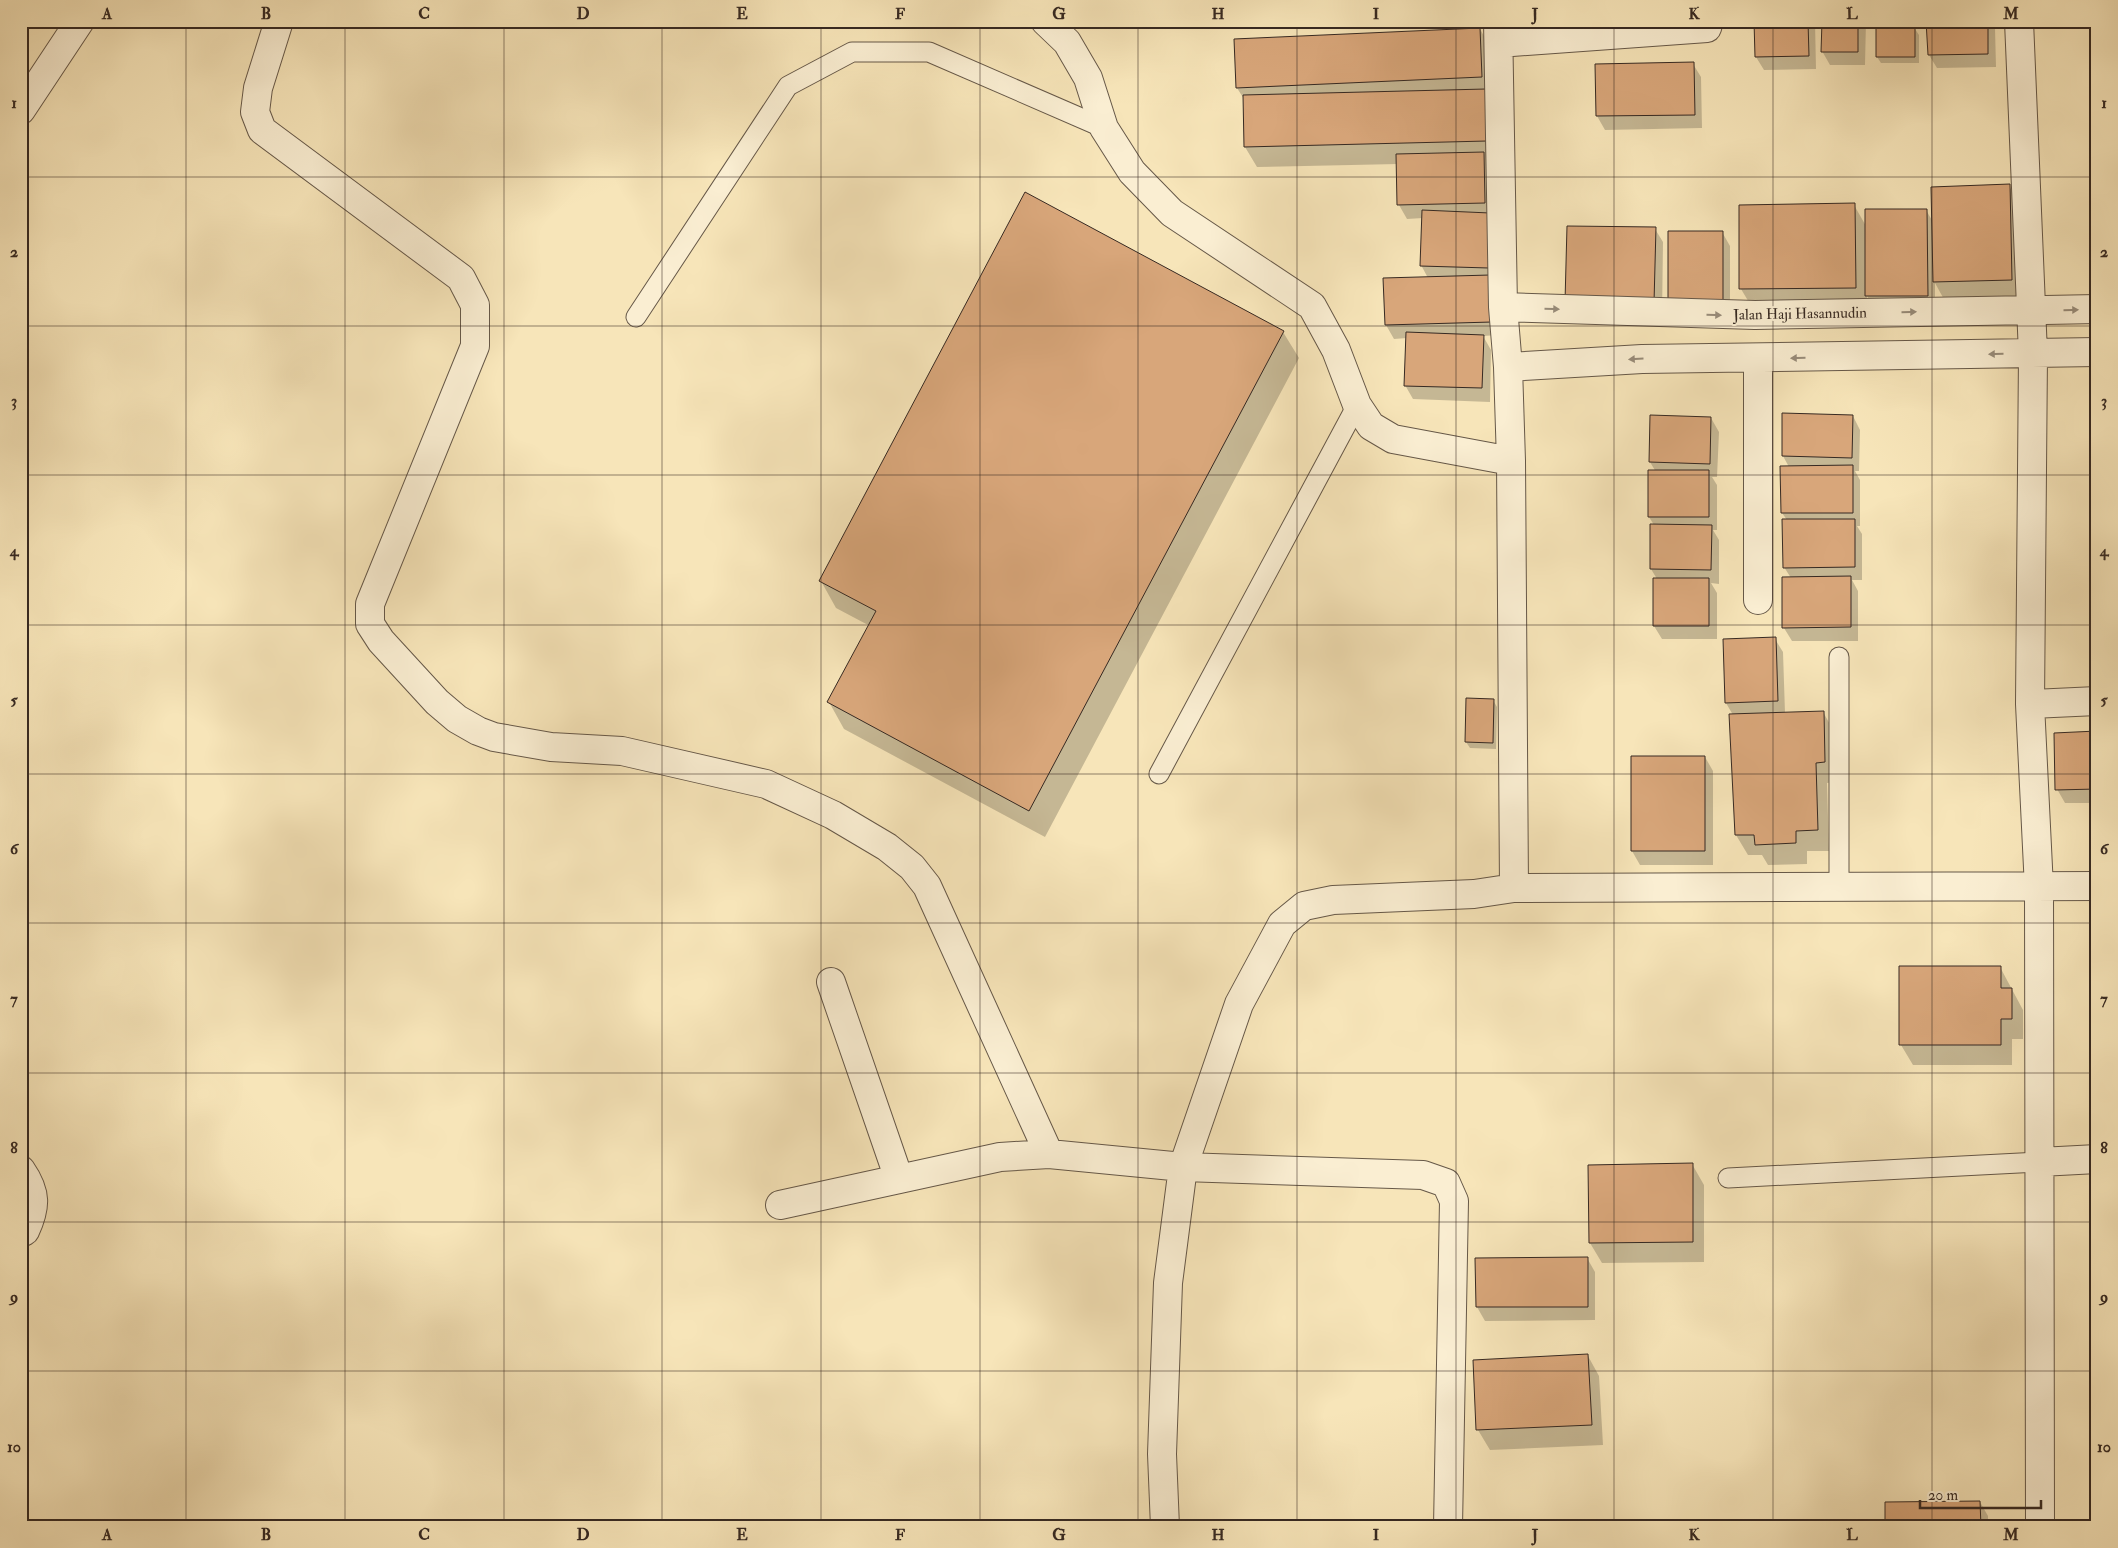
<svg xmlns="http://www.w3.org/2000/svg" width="2118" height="1548" viewBox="0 0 2118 1548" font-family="'IM FELL Double Pica',serif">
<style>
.shadow{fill:#0003}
.building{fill:#d8a67a;stroke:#362922}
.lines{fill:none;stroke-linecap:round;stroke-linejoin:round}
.service-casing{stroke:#665848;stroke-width:21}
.minor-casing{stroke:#665848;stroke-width:30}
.service{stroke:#faeed2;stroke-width:19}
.minor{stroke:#faeed2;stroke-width:28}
.oneway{fill:#988c7a}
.grid{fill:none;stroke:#362922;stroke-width:1;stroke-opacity:0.55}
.labels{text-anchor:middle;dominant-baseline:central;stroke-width:4;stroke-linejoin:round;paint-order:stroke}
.street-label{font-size:15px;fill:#362922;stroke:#faeed2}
.neatline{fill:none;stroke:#362922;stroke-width:2}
.grid-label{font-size:16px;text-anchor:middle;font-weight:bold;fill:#362922}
</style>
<rect width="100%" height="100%" fill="#f7e5b9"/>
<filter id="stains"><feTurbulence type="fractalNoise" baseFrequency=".004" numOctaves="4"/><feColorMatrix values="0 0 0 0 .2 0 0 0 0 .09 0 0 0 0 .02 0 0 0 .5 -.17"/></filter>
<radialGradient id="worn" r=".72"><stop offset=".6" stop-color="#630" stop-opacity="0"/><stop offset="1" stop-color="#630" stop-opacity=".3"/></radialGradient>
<path class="shadow" d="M1755 21H1815L1816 69 1764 70 1756 57Z
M1823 21H1866L1865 65H1830L1822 51Z
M1928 21H1991L1995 28 1996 67 1937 68 1929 55Z
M1480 29 1492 50 1499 335 1483 336 1491 350 1490 402 1413 399 1405 385 1407 338 1394 339 1386 325 1385 280 1428 278 1421 265 1423 218 1407 219 1399 205 1398 164 1257 167 1245 147 1244 99 1237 88Z
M1915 29 1919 35V63H1881L1877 57Z
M1693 64 1701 77 1702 128 1605 130 1597 116Z
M2009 186 2021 206 2023 301 1946 303 1935 283V309H1875L1867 296V308L1753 309 1741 289 1854 205 1866 226 1926 210 1933 222Z
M1568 227 1655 229 1663 242 1662 317Z
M1722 232 1730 246V315L1669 302Z
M1283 332 1299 358 1045 837 844 729 829 702 870 626 836 608 821 581Z
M1853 416 1860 430 1859 471H1855L1860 480V526H1857L1862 534V580H1852L1858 591V641H1792L1784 628 1791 578 1784 567 1787 520 1782 513 1789 467 1783 456Z
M1711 418 1719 432 1717 477H1712L1717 485V530H1713L1719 540V584L1711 583 1717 593V639H1662L1654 626 1657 579 1651 569 1654 525 1649 517 1656 472 1650 462Z
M1775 639 1783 652 1785 713 1823 712 1835 733 1836 782 1827 783 1829 851H1807V864L1768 865 1762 855H1748L1736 835 1733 715 1726 703Z
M1493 700 1497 707 1496 749 1470 748 1466 742Z
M2097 733V803H2065L2057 789Z
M1705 757 1713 771V865H1640L1632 851Z
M2000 967 2023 1010V1039H2012V1065H1913L1901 1045Z
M1692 1164 1704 1185V1262L1602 1263 1590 1243Z
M1587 1258 1595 1272V1320L1485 1321 1477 1307 1476 1259Z
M1588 1356 1599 1376 1603 1445 1490 1450 1478 1430Z
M1980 1502 1988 1516V1527H1886Z"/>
<path class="building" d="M1754 21H1808L1809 56 1755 57Z
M1822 21H1858V52H1821Z
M1926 21H1988V54L1928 55Z
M1480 28 1482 77 1236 88 1234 39Z
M1876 28H1915V57H1876Z
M1694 62 1695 115 1596 116 1595 64Z
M1486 89 1487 141 1244 147 1243 95Z
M1484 152 1485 203 1397 205 1396 154Z
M2010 184 2012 280 1933 282 1931 187Z
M1025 192 1284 331 1029 811 827 702 876 611 819 581Z
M1855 203 1856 288 1739 289V205Z
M1865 209H1927L1928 296H1865Z
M1422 210 1490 213 1489 268 1420 266Z
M1567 226 1656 227 1654 303 1565 302Z
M1668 231H1723V302H1668Z
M1490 275 1492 322 1385 325 1383 278Z
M1406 332 1484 335 1482 388 1404 386Z
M1782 413 1853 415 1852 458 1782 456Z
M1650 415 1711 417 1710 464 1649 462Z
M1853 465V513H1781L1780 466Z
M1648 470H1709V517H1648Z
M1782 519H1855V567L1783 568Z
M1650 524 1712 525 1711 570 1650 569Z
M1851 576V627L1782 628V577Z
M1653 578H1709V626H1653Z
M1776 637 1778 701 1725 703 1723 639Z
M1466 698 1494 699 1493 743 1465 742Z
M1824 711 1825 762 1816 763 1818 830 1796 831V843L1755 845 1754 835H1735L1729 714Z
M2097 731V789L2055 790 2054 733Z
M1631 756H1705V851H1631Z
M1899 966H2001V988H2012V1019H2001V1045H1899Z
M1693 1163V1242L1589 1243 1588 1165Z
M1588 1257V1307H1476L1475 1258Z
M1588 1354 1592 1425 1476 1430 1473 1360Z
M1980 1501 1981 1527H1885V1502Z"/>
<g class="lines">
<g class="service-casing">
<path id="service" d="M636 317 788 86 852 52H929L1104 128
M1839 657V885
M1159 774 1357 405
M1728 1178 2040 1162"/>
</g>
<g class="minor-casing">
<path id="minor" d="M279 21 258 88 255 112 262 130 461 278 475 305V346L370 604V624L381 641 437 702 457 719 478 731 494 737 551 747 622 751 766 784 833 815 887 847 912 867 927 886 1049 1154
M1045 21 1067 42 1088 78 1104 128 1132 172 1172 213 1312 306 1336 350 1357 405 1371 426 1393 439 1511 461
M2019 21 2033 354 2030 704 2039 888 2040 1527
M1499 43 1707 28 1709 21
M21 110 80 21
M1503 307 1755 315 2097 309
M1758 358V600
M1508 367 1642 359 2097 352
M2030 704 2097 701
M1514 888 2097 886
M831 982 899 1179
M2040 1162 2097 1159
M21 1170C37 1193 36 1207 25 1231L21 1233
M780 1205 1000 1157 1049 1154 1183 1167 1423 1175 1446 1183 1454 1201 1448 1527
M1165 1527 1162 1454 1168 1283 1183 1167 1239 1004 1282 924 1304 906 1333 900 1474 894 1514 888 1511 461 1508 367 1503 307 1498 21"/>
</g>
<use href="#service" class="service"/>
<use href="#minor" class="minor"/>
</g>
<defs><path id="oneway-solid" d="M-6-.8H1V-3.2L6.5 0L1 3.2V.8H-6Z" transform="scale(1.25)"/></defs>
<g class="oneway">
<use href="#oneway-solid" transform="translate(1552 309) rotate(2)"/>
<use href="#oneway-solid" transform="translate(2071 310) rotate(-1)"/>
<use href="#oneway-solid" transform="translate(1909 312) rotate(-1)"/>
<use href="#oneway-solid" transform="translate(1714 315) rotate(1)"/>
<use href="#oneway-solid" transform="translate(1996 354) rotate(179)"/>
<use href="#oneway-solid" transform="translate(1798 358) rotate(179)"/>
<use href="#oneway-solid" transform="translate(1636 359) rotate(177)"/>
</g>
<path class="grid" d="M186 21V1527M345 21V1527M504 21V1527M662 21V1527M821 21V1527M980 21V1527M1138 21V1527M1297 21V1527M1456 21V1527M1614 21V1527M1773 21V1527M1932 21V1527M21 177H2097M21 326H2097M21 475H2097M21 625H2097M21 774H2097M21 923H2097M21 1073H2097M21 1222H2097M21 1371H2097"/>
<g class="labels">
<g class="street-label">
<text transform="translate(1800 314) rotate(-1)">Jalan Haji Hasannudin</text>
</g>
</g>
<rect width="2118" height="1548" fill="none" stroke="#f7e5b9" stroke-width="55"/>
<path d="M1920 1500v8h121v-8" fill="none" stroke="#362922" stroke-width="2.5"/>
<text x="1928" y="1500" font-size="15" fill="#362922" stroke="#faeed2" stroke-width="4" paint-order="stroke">20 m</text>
<rect x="28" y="28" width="2062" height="1492" class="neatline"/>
<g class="grid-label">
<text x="107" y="19">A</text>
<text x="266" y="19">B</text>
<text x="424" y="19">C</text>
<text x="583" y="19">D</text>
<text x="742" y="19">E</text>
<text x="900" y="19">F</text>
<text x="1059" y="19">G</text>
<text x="1218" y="19">H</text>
<text x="1376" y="19">I</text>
<text x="1535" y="19">J</text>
<text x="1694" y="19">K</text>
<text x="1852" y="19">L</text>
<text x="2011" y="19">M</text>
<text x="14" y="108">1</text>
<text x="2104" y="108">1</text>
<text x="14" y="257">2</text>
<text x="2104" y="257">2</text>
<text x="14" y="406">3</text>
<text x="2104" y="406">3</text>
<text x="14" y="556">4</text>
<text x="2104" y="556">4</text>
<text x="14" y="705">5</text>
<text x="2104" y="705">5</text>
<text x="14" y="854">6</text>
<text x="2104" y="854">6</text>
<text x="14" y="1004">7</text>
<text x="2104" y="1004">7</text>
<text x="14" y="1153">8</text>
<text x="2104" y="1153">8</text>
<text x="14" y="1302">9</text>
<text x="2104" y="1302">9</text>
<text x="14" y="1452">10</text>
<text x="2104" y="1452">10</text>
<text x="107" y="1540">A</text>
<text x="266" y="1540">B</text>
<text x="424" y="1540">C</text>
<text x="583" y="1540">D</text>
<text x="742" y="1540">E</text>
<text x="900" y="1540">F</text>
<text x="1059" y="1540">G</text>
<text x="1218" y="1540">H</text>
<text x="1376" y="1540">I</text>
<text x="1535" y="1540">J</text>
<text x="1694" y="1540">K</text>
<text x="1852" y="1540">L</text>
<text x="2011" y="1540">M</text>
</g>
<rect width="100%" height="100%" filter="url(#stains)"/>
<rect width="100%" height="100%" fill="url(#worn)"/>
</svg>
